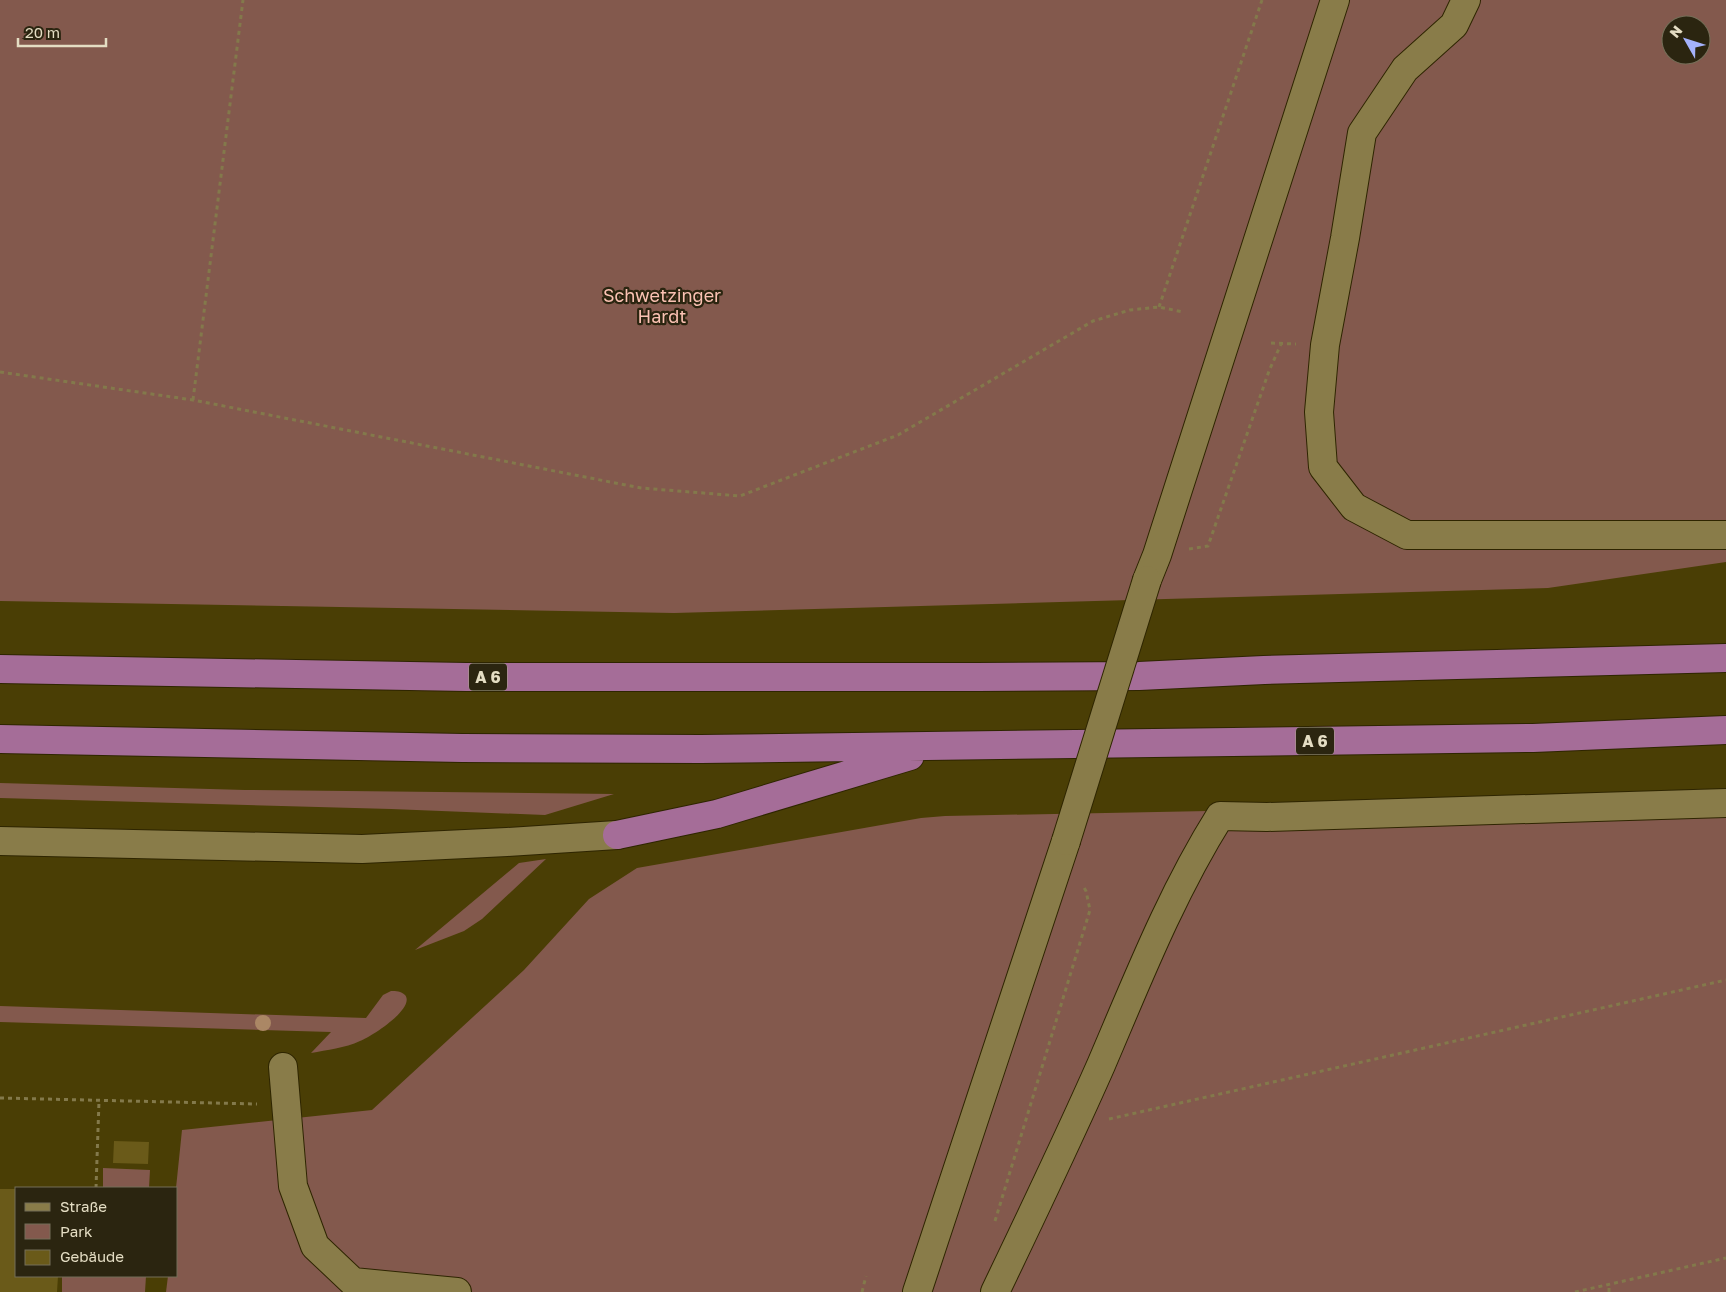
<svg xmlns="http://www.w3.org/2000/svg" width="1726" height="1292" viewBox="0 0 1726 1292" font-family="'Golos Text',sans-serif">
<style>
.green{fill:#83594d;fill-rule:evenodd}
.building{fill:#6a5a19}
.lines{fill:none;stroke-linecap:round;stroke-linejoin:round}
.minor-casing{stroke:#2e2500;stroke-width:30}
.highway-casing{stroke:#2e2500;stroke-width:30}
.path{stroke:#83794b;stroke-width:3;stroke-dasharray:4 4;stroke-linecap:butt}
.minor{stroke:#897c49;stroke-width:28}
.highway{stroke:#a56d98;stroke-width:28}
.minor-bridge-casing{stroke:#2e2500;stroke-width:30;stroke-linecap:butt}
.minor-bridge{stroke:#897c49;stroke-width:28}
.tree{fill:#ab8765}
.labels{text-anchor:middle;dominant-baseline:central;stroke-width:4.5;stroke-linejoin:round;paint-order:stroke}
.shield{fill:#2b2510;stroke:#aca68d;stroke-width:1}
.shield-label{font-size:16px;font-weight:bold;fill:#e4ddc3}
.park-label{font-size:18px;fill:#fbc2b3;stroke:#2b2510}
</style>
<rect width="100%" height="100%" fill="#4a3e05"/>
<path class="green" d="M0 0H1726V562L1548 588 674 613 0 601ZM1671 25H1701V55H1671Z
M0 783 245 790 614 794 545 815 391 809 0 798Z
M1726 801V1292H166L168 1276H176V1188L182 1130 372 1110 524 970 589 899 637 868 921 818 945 816Z
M546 859 482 919 464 931 415 950 519 863Z
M391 991C396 991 401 991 405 995 416 1008 371 1037 360 1041 345 1048 327 1050 311 1053L331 1032 0 1022V1006L366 1018 383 995Z
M103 1168 150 1170 149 1188H103Z
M62 1276H146L145 1292H62Z"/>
<path class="building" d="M114 1141 149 1142 148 1164 113 1163Z
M0 1189H16V1276H58L57 1292H0Z"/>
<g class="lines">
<g class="minor-casing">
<path id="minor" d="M1466 0 1454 25 1405 69 1362 133 1345 238 1325 345 1319 412 1323 467 1354 507 1407 535H1726
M1147 580 1157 555 1335 0
M0 841 362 849 507 842 617 835
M283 1067 293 1186 315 1246 353 1282 457 1292
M917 1292 1066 841
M995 1292C1031 1217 1067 1142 1101 1065 1137 981 1171 894 1220 816L1267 817 1726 803"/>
</g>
<g class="highway-casing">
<path id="highway" d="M0 669 466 677H977L1139 676 1264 670 1726 658
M0 739 462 748 701 749 1533 738 1726 730
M617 835 717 814 910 756"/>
</g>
<path class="path" d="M1159 307 1262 0
M1271 343 1296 344
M0 372 193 400 641 488 740 496 898 435 1093 321 1130 310 1159 307 1183 312
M193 400 243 0
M1189 549 1208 546 1269 371 1281 344
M0 1098 257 1104
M1109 1119 1726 980
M96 1188 99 1101
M995 1221 1090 910 1086 891 1083 886
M862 1292 866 1276
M1575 1292 1726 1258
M1609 1292V1284"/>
<use href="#minor" class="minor"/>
<use href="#highway" class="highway"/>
<g class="minor-bridge-casing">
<path id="minor-bridge" d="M1066 841 1147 580"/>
</g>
<use href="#minor-bridge" class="minor-bridge"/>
</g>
<circle class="tree" cx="263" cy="1023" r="8"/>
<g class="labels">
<g class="shield">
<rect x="469" y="663.5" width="38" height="27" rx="4"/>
<rect x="1296" y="727.5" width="38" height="27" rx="4"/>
</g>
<g class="shield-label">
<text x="488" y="677">A 6</text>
<text x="1315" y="741">A 6</text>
</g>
<g class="park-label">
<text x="662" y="295">Schwetzinger<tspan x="662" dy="21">Hardt</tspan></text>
</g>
</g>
<rect x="15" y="1187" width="162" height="90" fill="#2b2510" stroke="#756f58"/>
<rect x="25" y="1203" width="25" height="8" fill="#897c49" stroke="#756f58"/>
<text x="60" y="1212" font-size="15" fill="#e4ddc3">Straße</text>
<rect x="25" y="1224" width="25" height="15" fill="#83594d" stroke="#756f58"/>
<text x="60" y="1237" font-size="15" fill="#e4ddc3">Park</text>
<rect x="25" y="1250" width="25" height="15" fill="#6a5a19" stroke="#756f58"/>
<text x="60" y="1262" font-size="15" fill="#e4ddc3">Gebäude</text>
<g transform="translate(1686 40) rotate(309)"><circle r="24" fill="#2b2510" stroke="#756f58"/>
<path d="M0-4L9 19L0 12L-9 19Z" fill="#a4b2fc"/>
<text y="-8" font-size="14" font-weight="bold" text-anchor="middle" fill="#e4ddc3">N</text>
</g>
<path d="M18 38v8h88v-8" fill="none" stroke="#e4ddc3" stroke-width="2.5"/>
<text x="25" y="38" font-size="15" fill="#e4ddc3" stroke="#2b2510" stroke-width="4" paint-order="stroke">20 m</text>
</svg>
